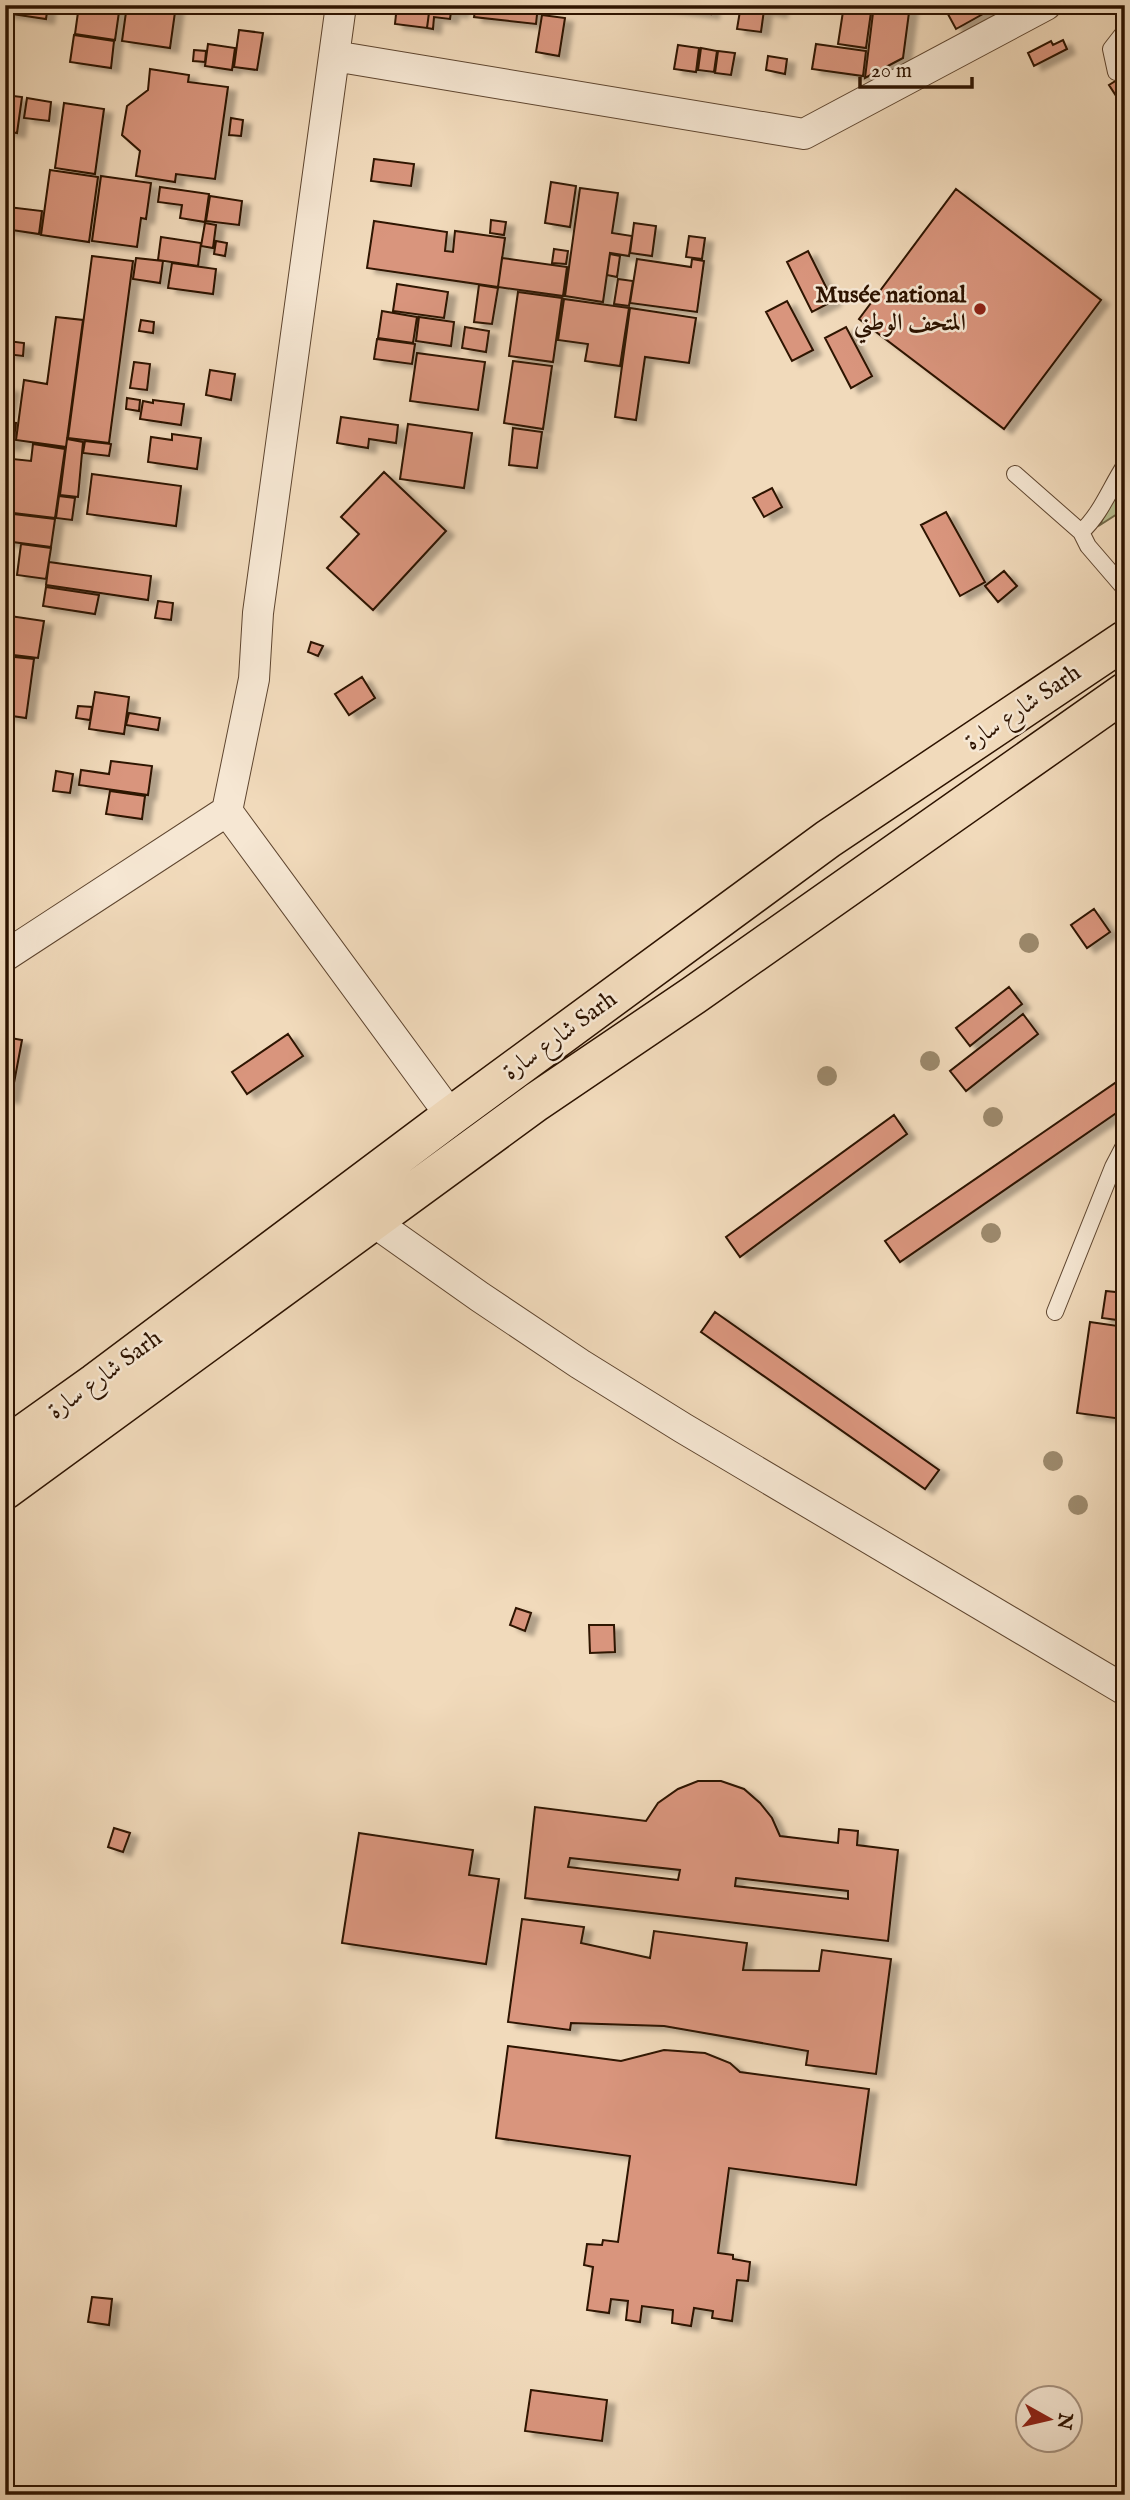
<svg xmlns="http://www.w3.org/2000/svg" width="1130" height="2500" viewBox="0 0 1130 2500" font-family="'IM FELL English',Amiri,serif">
<style>
.green{fill:#b8c092;stroke:#726a49;stroke-width:2}
.building{fill:#d9957d;stroke:#2d1300;stroke-width:2;fill-rule:evenodd;filter:url(#shadow)}
.lines{fill:none;stroke-linecap:round;stroke-linejoin:round}
.lane-casing{stroke:#5e452f;stroke-width:18}
.street-casing{stroke:#5e452f;stroke-width:32}
.highway-casing{stroke:#2d1300;stroke-width:41}
.lane{stroke:#f6e7d3;stroke-width:16}
.street{stroke:#f6e7d3;stroke-width:30}
.highway{stroke:#f1dabb;stroke-width:38}
.tree{fill:#9c896c}
.poi-dot{fill:#8f2418;stroke:#f6e7d3;stroke-width:2.5}
.labels{text-anchor:middle;dominant-baseline:central;stroke-width:5;stroke-linejoin:round;paint-order:stroke}
.poi-label{font-size:24px;font-weight:bold;fill:#2d1300;stroke:#f6e7d3;text-anchor:end}
.street-label{font-size:24px;fill:#2d1300;stroke:#f6e7d3}
</style>
<defs>
<filter id="shadow"><feDropShadow dx="8" dy="4.5" stdDeviation="2" flood-color="#0004"/></filter>
</defs>
<rect width="100%" height="100%" fill="#f1dabb"/>
<filter id="stains"><feTurbulence type="fractalNoise" baseFrequency=".00286" numOctaves="4"/><feColorMatrix values="0 0 0 0 .2 0 0 0 0 .09 0 0 0 0 .02 0 0 0 .5 -.17"/></filter>
<radialGradient id="worn" r=".72"><stop offset=".6" stop-color="#630" stop-opacity="0"/><stop offset="1" stop-color="#630" stop-opacity=".3"/></radialGradient>
<path class="green" d="M1125 470V509L1100 525 1122 473Z"/>
<path class="building" d="M5 5H48L46 19 5 13Z
M79 5H120L115 40 75 34Z
M127 5H176L170 48 122 41Z
M397 5H430L427 28 395 24Z
M430 5H462L460 13 451 12 450 19 434 17 433 29 427 28Z
M476 5H538L536 24 474 17Z
M648 5H712L711 14Z
M741 5H780L779 13 764 10 761 32 737 29Z
M844 5H872L866 48 838 44Z
M874 5H910L903 58 865 78Z
M943 5H999L956 29Z
M542 15 565 18 559 56 536 52Z
M239 30 263 33 257 70 234 67Z
M74 35 114 41 111 68 70 62Z
M1063 40 1067 49 1034 66 1028 53 1051 41 1053 45Z
M208 44 235 48 232 70 205 66Z
M816 44 866 51 863 76 812 69Z
M678 45 699 48 696 72 674 69Z
M701 48 717 51 714 72 698 70Z
M194 50 206 51 205 62 193 61Z
M718 51 735 53 731 75 715 73Z
M768 56 787 59 785 74 766 70Z
M150 69 189 75 188 82 228 87 215 179 176 174 175 182 136 176 140 151 122 135 127 106 148 90Z
M1125 75V104L1122 105 1109 85Z
M5 95 22 97 17 133 5 131Z
M27 98 51 102 49 121 24 118Z
M64 103 104 109 95 174 55 168Z
M231 118 243 120 241 136 229 135Z
M374 159 414 164 411 186 371 181Z
M50 170 98 177 89 242 41 235Z
M101 176 151 183 146 219 141 218 137 247 92 241Z
M551 182 576 186 570 227 545 223Z
M160 187 209 194 205 222 180 218 182 205 158 202Z
M580 188 618 193 612 233 632 236 629 256 610 253 603 302 565 296Z
M956 189 1101 300 1004 429 859 319Z
M210 196 242 201 239 225 206 221Z
M8 207 42 211 39 234 5 229Z
M491 220 506 222 504 235 490 233Z
M374 221 447 232 445 251 453 252 455 231 505 238 498 287 367 268Z
M205 223 216 225 213 248 201 246Z
M634 223 656 226 652 256 630 253Z
M689 236 705 238 702 259 686 257Z
M161 237 201 243 198 266 158 260Z
M216 241 227 243 225 256 214 254Z
M554 249 568 251 566 264 552 263Z
M808 251 833 301 812 312 787 262Z
M610 254 620 256 617 277 607 275Z
M92 256 133 261 109 443 68 438Z
M136 258 163 261 160 283 133 279Z
M502 258 567 267 563 296 498 287Z
M637 259 691 267 692 259 704 261 697 312 630 303Z
M172 263 216 269 213 294 168 288Z
M618 279 633 281 629 306 614 304Z
M397 284 448 292 444 318 393 311Z
M479 285 498 288 492 324 474 322Z
M518 292 562 298 553 362 509 356Z
M564 299 629 308 620 366 585 361 588 344 558 340Z
M787 301 813 350 792 361 766 312Z
M630 308 696 318 689 363 645 357 636 420 615 417Z
M382 311 417 317 413 343 378 338Z
M56 317 83 320 66 447 16 440 24 380 47 384Z
M419 317 454 322 451 346 416 341Z
M141 320 154 322 153 333 139 331Z
M465 327 489 331 486 352 462 348Z
M846 327 872 376 851 388 825 338Z
M377 339 415 344 412 364 374 359Z
M8 341 24 343 23 356 6 354Z
M417 353 485 362 478 410 410 401Z
M513 361 552 366 543 429 504 423Z
M134 362 150 364 147 390 130 388Z
M210 370 235 374 231 400 206 395Z
M5 387 11 388 7 414H5Z
M127 398 140 400 139 411 126 409Z
M153 400 184 404 181 425 140 419 143 401 153 403Z
M341 417 398 425 396 443 369 439 368 448 337 443Z
M5 422 16 423 13 446 5 445Z
M408 424 472 433 464 488 400 479Z
M513 428 542 432 537 468 509 465Z
M172 434 201 438 197 469 148 462 151 437 172 440Z
M67 439 83 442 78 497 60 495Z
M85 441 111 444 109 456 83 453Z
M33 444 65 449 55 518 5 512 13 459 31 461Z
M384 472 446 531 373 610 327 568 359 534 341 517Z
M92 474 181 486 176 526 87 514Z
M772 488 782 507 764 517 753 498Z
M59 496 75 498 72 520 56 518Z
M946 512 985 582 960 596 921 525Z
M5 513 55 519 51 547 5 541Z
M21 544 51 548 46 579 17 575Z
M49 562 151 576 148 600 46 585Z
M1004 571 1017 586 998 602 985 586Z
M46 587 99 595 95 614 43 606Z
M158 601 173 603 171 620 155 618Z
M10 616 44 621 38 658 5 654Z
M311 642 323 646 318 656 308 652Z
M5 656 34 659 26 718 5 715Z
M362 677 375 698 349 715 335 694Z
M95 692 129 697 124 734 89 729Z
M78 706 92 707 90 720 76 718Z
M129 713 160 718 158 730 126 725Z
M111 761 152 766 148 795 79 785 81 770 109 774Z
M56 771 73 774 70 793 53 791Z
M110 791 145 796 142 819 106 814Z
M1094 909 1110 932 1087 948 1071 925Z
M1009 987 1022 1004 970 1046 956 1028Z
M1023 1014 1038 1034 966 1091 950 1071Z
M288 1034 303 1056 247 1094 232 1072Z
M5 1037 22 1040 11 1099 5 1097Z
M1118 1081 1125 1091V1107L900 1262 885 1241Z
M894 1115 907 1134 740 1257 726 1237Z
M1106 1291 1125 1293V1321L1102 1318Z
M715 1312 939 1470 925 1489 701 1332Z
M1090 1322 1125 1327V1396L1122 1419 1077 1413Z
M516 1608 531 1613 525 1631 510 1625Z
M589 1625H614L615 1652 590 1653Z
M698 1781H721L744 1789 760 1803 772 1818 780 1836 838 1843 839 1829 858 1831 857 1845 898 1850 888 1941 525 1898 535 1807 646 1821 658 1803 678 1789ZM570 1858 680 1870 678 1880 568 1867ZM736 1878 848 1891V1899L735 1886Z
M114 1828 130 1833 123 1852 108 1847Z
M359 1833 473 1850 469 1875 499 1879 486 1964 342 1943Z
M522 1919 584 1927 581 1943 650 1958 654 1931 747 1943 743 1970 819 1971 822 1950 891 1959 876 2074 806 2065 808 2051 664 2026 571 2023 570 2030 508 2022Z
M508 2046 621 2061 664 2050 705 2053 730 2063 740 2072 869 2089 856 2185 729 2168 718 2253 733 2255V2259L750 2262 748 2281 737 2280 732 2321 712 2318 713 2311 694 2308 691 2326 672 2323 673 2310 642 2306 640 2322 626 2320 628 2301 611 2299 609 2313 587 2310 593 2267 584 2265 587 2244 602 2245 603 2240 618 2242 630 2156 496 2138Z
M92 2297 112 2299 109 2325 88 2322Z
M531 2390 607 2400 602 2441 525 2431Z"/>
<g class="lines">
<g class="lane-casing">
<path id="lane" d="M1116 72 1111 49 1125 31
M1015 474 1081 532 1088 546 1125 589
M1081 532C1101 514 1110 488 1125 465
M1055 1312 1113 1167 1125 1144"/>
</g>
<g class="street-casing">
<path id="street" d="M341 5 258 613 254 679 227 811 451 1116
M334 56 804 134 1046 5
M5 956 227 811
M374 1222 480 1297 580 1364 683 1428 1125 1690"/>
</g>
<g class="highway-casing">
<path id="highway" d="M5 1447 95 1383 451 1116 828 839 1125 640
M5 1490 536 1102 694 995 1125 692"/>
</g>
<use href="#lane" class="lane"/>
<use href="#street" class="street"/>
<use href="#highway" class="highway"/>
</g>
<g class="tree">
<circle cx="1029" cy="943" r="10"/>
<circle cx="930" cy="1061" r="10"/>
<circle cx="827" cy="1076" r="10"/>
<circle cx="993" cy="1117" r="10"/>
<circle cx="991" cy="1233" r="10"/>
<circle cx="1053" cy="1461" r="10"/>
<circle cx="1078" cy="1505" r="10"/>
</g>
<circle class="poi-dot" cx="980" cy="309" r="7"/>
<g class="labels">
<g class="poi-label">
<text x="966" y="295">Musée national<tspan x="966" dy="28">المتحف الوطني</tspan></text>
</g>
<g class="street-label">
<text transform="translate(1023 708) rotate(-34)">شارع سارة Sarh</text>
<text transform="translate(560 1036) rotate(-36)">شارع سارة Sarh</text>
<text transform="translate(105 1375) rotate(-36)">شارع سارة Sarh</text>
</g>
</g>
<rect width="1130" height="2500" fill="none" stroke="#f1dabb" stroke-width="28"/>
<rect x="7" y="7" width="1116" height="2486" fill="none" stroke="#2d1300" stroke-width="3.5"/>
<rect x="14" y="14" width="1102" height="2472" fill="none" stroke="#2d1300" stroke-width="2"/>
<g transform="translate(1049 2419) rotate(98)"><circle r="33" fill="#f6e7d3" stroke="#a6927f" stroke-width="2"/>
<path d="M0-5L12 26L0 18L-12 26Z" fill="#8f2418"/>
<text y="-10" font-size="19" font-weight="bold" text-anchor="middle" fill="#2d1300">N</text>
</g>
<path d="M860 77v10h112v-10" fill="none" stroke="#2d1300" stroke-width="3.5"/>
<text x="871" y="77" font-size="21" fill="#2d1300" stroke="#f6e7d3" stroke-width="5" paint-order="stroke">20 m</text>
<rect width="100%" height="100%" filter="url(#stains)"/>
<rect width="100%" height="100%" fill="url(#worn)"/>
</svg>
